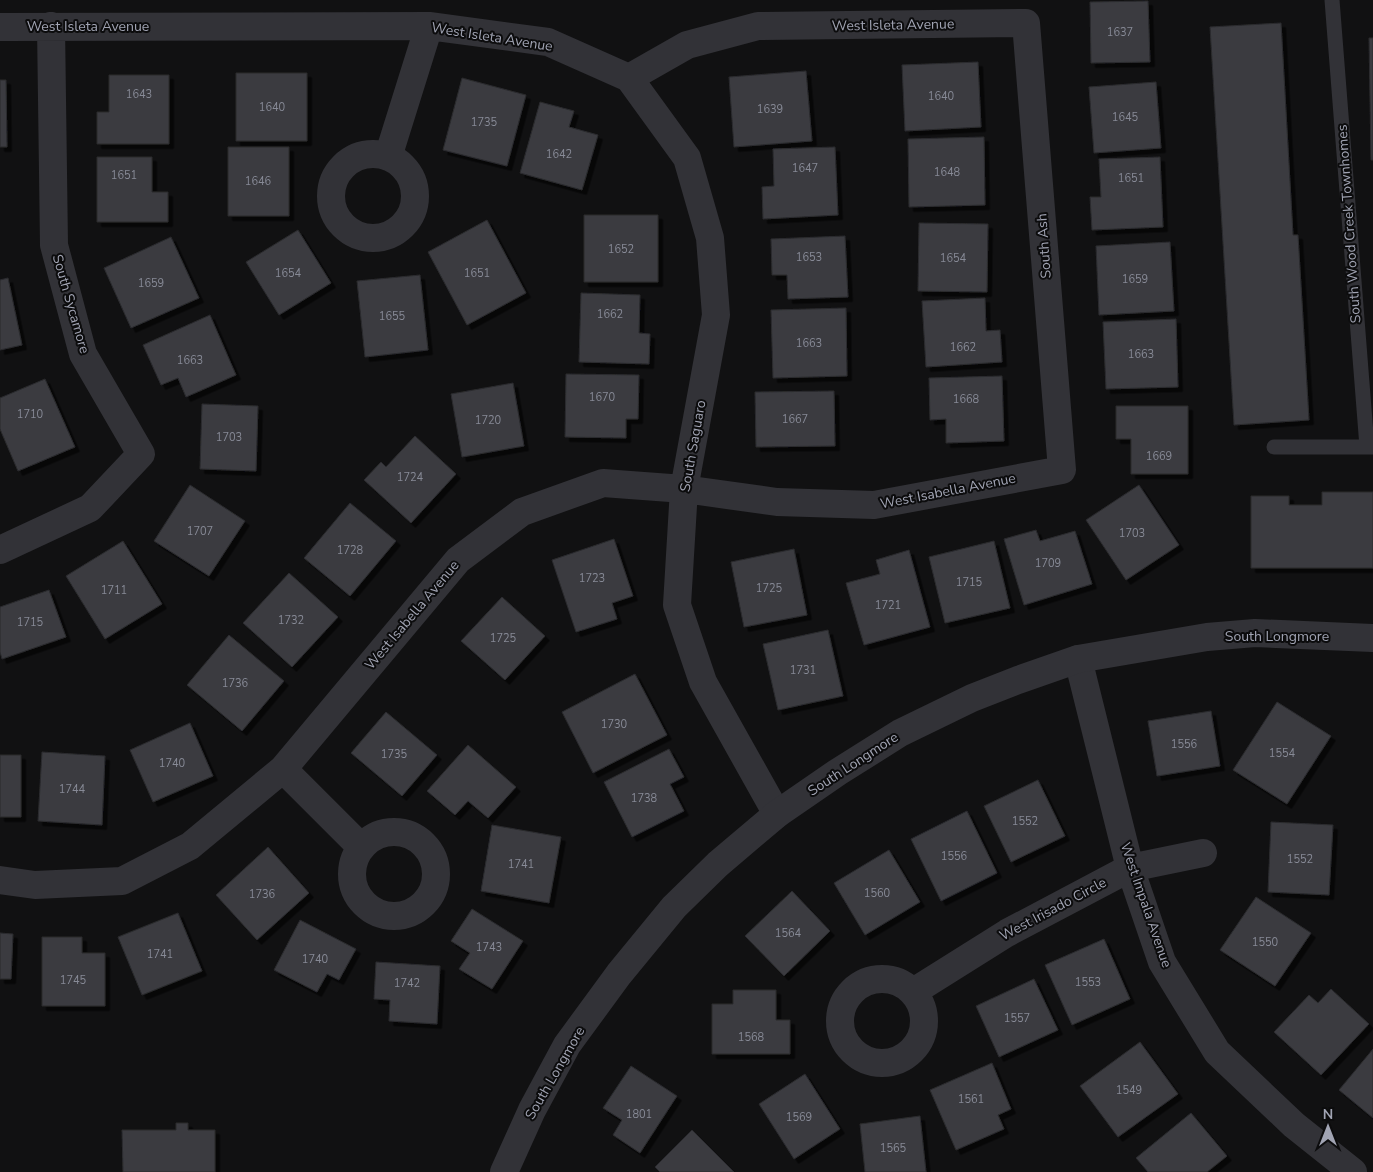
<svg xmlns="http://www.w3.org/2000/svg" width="1373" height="1172" viewBox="0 0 1373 1172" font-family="'Nunito Sans',sans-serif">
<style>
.building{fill:#3a3b3f;stroke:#2b2b2e;filter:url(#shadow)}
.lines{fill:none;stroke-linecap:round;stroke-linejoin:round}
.service{stroke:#323237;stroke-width:15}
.minor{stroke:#323237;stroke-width:28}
.tertiary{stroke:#323237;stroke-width:28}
.labels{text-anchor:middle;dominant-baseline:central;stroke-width:4;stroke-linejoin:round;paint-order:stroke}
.number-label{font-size:11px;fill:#878a96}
.street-label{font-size:14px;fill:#a1a4b3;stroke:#0c0c0d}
</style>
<defs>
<filter id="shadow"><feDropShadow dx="4.5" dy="4.5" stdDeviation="0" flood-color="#0009"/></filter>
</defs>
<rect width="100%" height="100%" fill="#111112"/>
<path class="building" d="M1148 1 1150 62 1091 63 1090 2Z
M1281 23 1293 235H1298L1309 420 1234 425 1210 27Z
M1369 38H1373V160H1371Z
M978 62 981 127 905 131 902 65Z
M806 71 812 141 734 147 729 77Z
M236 73H307V141H236Z
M109 75H169V144H97V112H109Z
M462 78 526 95 507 166 443 150Z
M0 80H6L7 147H0Z
M1156 82 1161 148 1094 153 1089 87Z
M540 102 574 111 569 127 598 135 582 190 520 173Z
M984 137 985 205 909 207 908 139Z
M228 147H289V216H228Z
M835 147 838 215 763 219 762 187 774 186 773 149Z
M97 157H152V192H168V222H97Z
M1160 157 1163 227 1092 230 1090 197H1101L1099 159Z
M584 215H658V282H584Z
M487 220 526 293 467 325 428 252Z
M919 223 988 224 987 292 918 291Z
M298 230 331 283 279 315 246 262Z
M845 236 848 297 788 299 787 275H772L771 239Z
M171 237 199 298 131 328 104 268Z
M1170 242 1174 311 1099 315 1096 246Z
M420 275 428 350 365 357 357 281Z
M8 278 22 345 0 350V280Z
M581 293 640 295 639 333 650 334 649 364 579 362Z
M985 298 986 331 1000 330 1002 362 926 367 922 301Z
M846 308 847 376 773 378 771 310Z
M210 315 236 375 186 397 178 378 161 385 143 345Z
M1176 319 1178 387 1106 389 1103 322Z
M566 374 639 375 638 419H626V438L565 437Z
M1002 376 1004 441 946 443V419L930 420 929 378Z
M45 379 75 447 18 471 0 429V398Z
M513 383 524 446 462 457 451 394Z
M834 391 835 446 756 447 755 392Z
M202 404 258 406 256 471 200 469Z
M1116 406H1188V474H1131V439H1116Z
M415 436 456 474 411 523 364 480 381 462 386 467Z
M190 485 245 521 209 576 154 541Z
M1139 485 1179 545 1126 580 1086 520Z
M1322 492H1373V568H1251V496H1289V505H1322Z
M350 503 396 541 350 596 304 558Z
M1036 530 1040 541 1075 531 1092 584 1024 605 1004 539Z
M614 539 633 596 612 603 617 619 576 632 552 560Z
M123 541 162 604 105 639 66 576Z
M994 541 1010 608 945 623 929 557Z
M794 549 807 615 744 627 731 562Z
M909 550 930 627 864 645 846 583 880 574 876 560Z
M289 573 338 617 292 667 243 623Z
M49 590 66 637 2 659 0 652V607Z
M502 597 545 636 505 680 461 641Z
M828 630 843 696 778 710 763 644Z
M229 635 284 681 242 731 187 685Z
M635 674 667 735 593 773 562 712Z
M1277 702 1331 736 1287 804 1233 770Z
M1211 711 1220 766 1157 776 1148 721Z
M386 712 437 755 402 796 351 753Z
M190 723 213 776 153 802 130 750Z
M468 745 516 787 488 818 468 801 455 815 427 791Z
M669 749 684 777 670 784 684 811 632 837 604 782Z
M42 752 105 756 102 825 38 821Z
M0 755H21V817H0Z
M1038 780 1065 836 1011 862 984 806Z
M967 811 997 873 941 901 911 839Z
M1271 822 1333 825 1329 895 1268 892Z
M492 825 561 837 549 903 481 891Z
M268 847 309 893 257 940 216 895Z
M889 850 920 902 865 935 834 883Z
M792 891 830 931 784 976 745 936Z
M1256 897 1311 933 1275 986 1220 950Z
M472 909 523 941 492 989 459 969 470 953 451 941Z
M178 913 202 971 142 995 118 937Z
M300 920 356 949 339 980 327 974 317 992 274 970Z
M0 933 13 934 11 979H0Z
M42 937H82V953H105V1006H42Z
M1104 939 1130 999 1072 1025 1045 965Z
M376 962 440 966 437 1024 389 1021 390 1000 374 999Z
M1034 979 1058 1030 999 1057 976 1006Z
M1331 989 1369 1024 1321 1075 1274 1032 1309 995 1318 1003Z
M733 990H776V1020H790V1054H712V1004H733Z
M1140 1042 1178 1094 1118 1137 1080 1086Z
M1373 1049V1118L1339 1090Z
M992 1063 1011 1109 998 1115 1004 1129 956 1150 930 1090Z
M631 1066 677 1096 640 1153 613 1135 622 1120 603 1108Z
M805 1074 840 1129 794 1159 759 1104Z
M1191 1113 1227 1156 1207 1172H1148L1136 1158Z
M920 1116 926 1172H865L860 1124Z
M176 1123H188V1130H215V1172H123L122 1130H176Z
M692 1130 734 1172H660L655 1167Z"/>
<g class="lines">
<path class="service" d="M1332 0 1367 447
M1274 447H1373"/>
<path class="minor" d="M0 27 429 26 548 42 629 78 687 45 758 26 1026 23 1062 470 874 505 777 502 684 489 603 483 522 512 458 560 283 769 190 846 122 881 35 885 0 880
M629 78 687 158 710 238 716 315 684 489 677 605 703 682 777 814
M331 196a42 42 0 1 1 84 0a42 42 0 1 1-84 0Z
M388 157 429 26
M0 550 90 508 141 454 83 354 54 245 51 26
M1078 659 1130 868 1162 962 1217 1052 1294 1125 1353 1172
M283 769 361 847
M352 874a42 42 0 1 1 84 0a42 42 0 1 1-84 0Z
M840 1021a42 42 0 1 1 84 0a42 42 0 1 1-84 0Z
M913 992 1007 933 1130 868 1203 853"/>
<path class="tertiary" d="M504 1172 532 1110 567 1045 619 974 674 907 718 864 777 814 838 772 900 733 972 698 1018 680 1078 659 1207 637 1255 633 1373 638"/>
</g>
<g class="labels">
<g class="number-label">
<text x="1120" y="32">1637</text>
<text x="139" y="94">1643</text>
<text x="941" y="96">1640</text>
<text x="272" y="107">1640</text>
<text x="770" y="109">1639</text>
<text x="1125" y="117">1645</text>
<text x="484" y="122">1735</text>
<text x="559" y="154">1642</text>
<text x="805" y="168">1647</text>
<text x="947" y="172">1648</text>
<text x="124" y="175">1651</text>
<text x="1131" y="178">1651</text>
<text x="258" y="181">1646</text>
<text x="621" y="249">1652</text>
<text x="809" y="257">1653</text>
<text x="953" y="258">1654</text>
<text x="288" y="273">1654</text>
<text x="477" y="273">1651</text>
<text x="1135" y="279">1659</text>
<text x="151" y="283">1659</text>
<text x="610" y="314">1662</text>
<text x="392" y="316">1655</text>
<text x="809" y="343">1663</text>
<text x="963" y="347">1662</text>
<text x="1141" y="354">1663</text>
<text x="190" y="360">1663</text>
<text x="602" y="397">1670</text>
<text x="966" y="399">1668</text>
<text x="30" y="414">1710</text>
<text x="795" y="419">1667</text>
<text x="488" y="420">1720</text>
<text x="229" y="437">1703</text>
<text x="1159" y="456">1669</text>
<text x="410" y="477">1724</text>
<text x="200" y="531">1707</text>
<text x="1132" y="533">1703</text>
<text x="350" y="550">1728</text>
<text x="1048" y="563">1709</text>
<text x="592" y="578">1723</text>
<text x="969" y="582">1715</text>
<text x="769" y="588">1725</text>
<text x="114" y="590">1711</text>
<text x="888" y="605">1721</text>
<text x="291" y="620">1732</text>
<text x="30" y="622">1715</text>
<text x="503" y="638">1725</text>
<text x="803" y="670">1731</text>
<text x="235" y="683">1736</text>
<text x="614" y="724">1730</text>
<text x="1184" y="744">1556</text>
<text x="1282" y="753">1554</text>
<text x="394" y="754">1735</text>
<text x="172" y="763">1740</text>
<text x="72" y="789">1744</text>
<text x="644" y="798">1738</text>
<text x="1025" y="821">1552</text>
<text x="954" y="856">1556</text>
<text x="1300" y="859">1552</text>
<text x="521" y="864">1741</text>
<text x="877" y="893">1560</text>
<text x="262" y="894">1736</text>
<text x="788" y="933">1564</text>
<text x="1265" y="942">1550</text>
<text x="489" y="947">1743</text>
<text x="160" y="954">1741</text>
<text x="315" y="959">1740</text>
<text x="73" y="980">1745</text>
<text x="1088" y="982">1553</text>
<text x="407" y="983">1742</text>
<text x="1017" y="1018">1557</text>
<text x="751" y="1037">1568</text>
<text x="1129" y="1090">1549</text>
<text x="971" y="1099">1561</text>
<text x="639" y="1114">1801</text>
<text x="799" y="1117">1569</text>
<text x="893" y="1148">1565</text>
</g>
<g class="street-label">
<text transform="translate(893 25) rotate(-1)">West Isleta Avenue</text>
<text x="88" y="26">West Isleta Avenue</text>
<text transform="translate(492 37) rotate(9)">West Isleta Avenue</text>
<text transform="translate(1349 224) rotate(-94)">South Wood Creek Townhomes</text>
<text transform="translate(1044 246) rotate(-94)">South Ash</text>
<text transform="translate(71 304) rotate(74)">South Sycamore</text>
<text transform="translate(693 446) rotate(-80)">South Saguaro</text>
<text transform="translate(948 491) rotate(-11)">West Isabella Avenue</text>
<text transform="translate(412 615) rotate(-50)">West Isabella Avenue</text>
<text x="1277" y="636">South Longmore</text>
<text transform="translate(853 764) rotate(-33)">South Longmore</text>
<text transform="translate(1146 905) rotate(71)">West Impala Avenue</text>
<text transform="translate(1053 909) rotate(-28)">West Irisado Circle</text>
<text transform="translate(555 1073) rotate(-60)">South Longmore</text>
</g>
</g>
<g transform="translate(1328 1127)" stroke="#0c0c0d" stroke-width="4" paint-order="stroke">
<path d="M0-4L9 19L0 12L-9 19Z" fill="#a1a4b3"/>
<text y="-8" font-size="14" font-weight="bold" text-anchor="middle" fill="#a1a4b3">N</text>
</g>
</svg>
